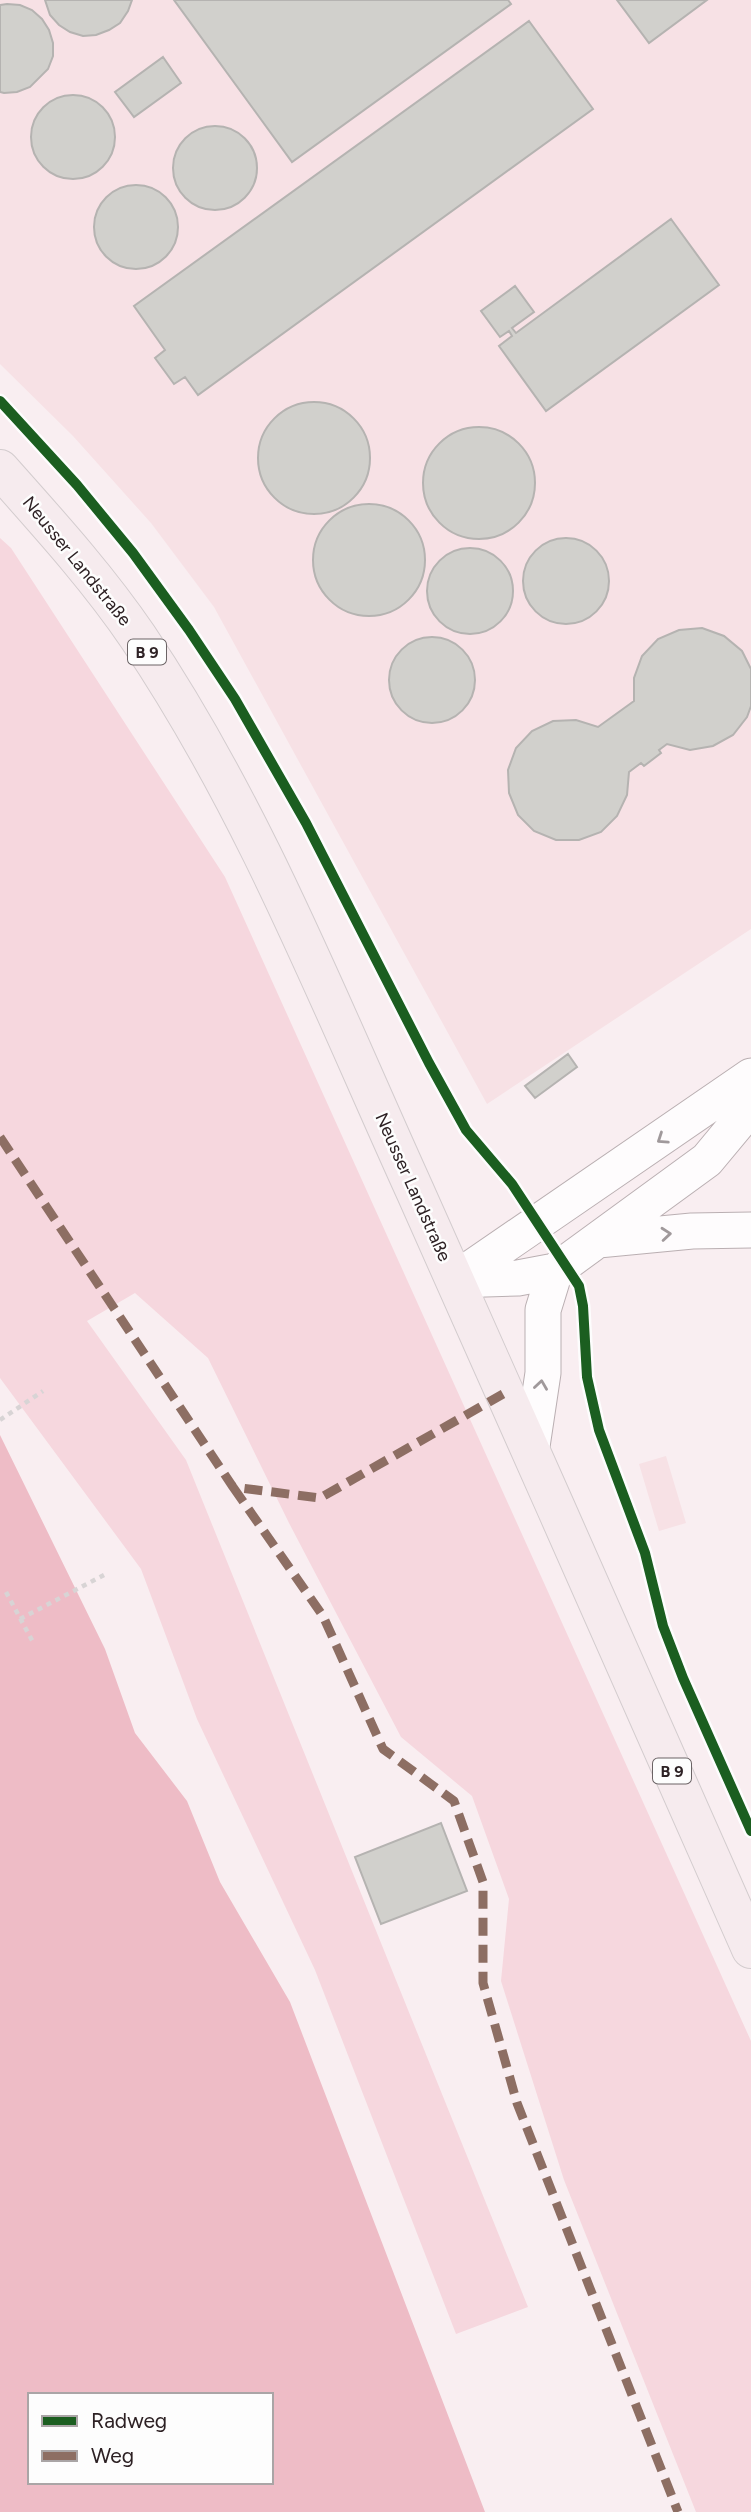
<svg xmlns="http://www.w3.org/2000/svg" width="751" height="2512" viewBox="0 0 751 2512" font-family="Figtree,sans-serif">
<style>
.built{fill:#f7e1e5}
.green{fill:#f6d7de}
.water{fill:#eebcc6;fill-rule:evenodd}
.building{fill:#d1d0cc;stroke:#b5b3b1;stroke-width:2}
.lines{fill:none;stroke-linecap:round;stroke-linejoin:round}
.minor-casing{stroke:#baafb2;stroke-width:37}
.major-casing{stroke:#d3ccce;stroke-width:40}
.path{stroke:#d8d4d5;stroke-width:4.5;stroke-dasharray:5 5;stroke-linecap:butt}
.minor{stroke:#fefcfd;stroke-width:35}
.major{stroke:#f6ebee;stroke-width:38}
.quiet{stroke:#8d6e63;stroke-width:9;stroke-dasharray:18 9;stroke-linecap:butt}
.cycleway-casing{stroke:#fdfdfd;stroke-width:15}
.cycleway{stroke:#1b5e20;stroke-width:10}
.oneway{stroke:#a0999b}
.labels{text-anchor:middle;dominant-baseline:central;stroke-width:5;stroke-linejoin:round;paint-order:stroke}
.shield{fill:#fdfdfd;stroke:#6b6365;stroke-width:2}
.shield-label{font-size:16px;font-weight:bold;fill:#2d2124}
.street-label{font-size:18px;fill:#2d2124;stroke:#fdfdfd}
</style>
<rect width="100%" height="100%" fill="#f9eef1"/>
<path class="built" d="M0 0H751V929L487 1104 214 607 151 523 73 436 0 364Z
M666 1456 686 1523 659 1531 639 1464Z"/>
<path class="green" d="M0 538 11 548 225 877 751 2041V2512H696L564 2180 501 1981 509 1899 472 1796 401 1737 289 1523 208 1358 135 1293 87 1321 186 1460 528 2307 456 2334 315 1970 197 1719 141 1569 0 1378Z"/>
<path class="water" d="M0 1435 105 1649 135 1733 187 1801 220 1882 290 2002 485 2512H0ZM30 2395H271V2482H30Z"/>
<path class="building" d="M45 0H132L128 11 120 23 109 30 96 35 83 36 70 32 59 25 50 15Z
M174 0H508L511 4 292 162Z
M617 0H707L649 43Z
M7 4 20 5 32 10 42 19 49 30 53 43V56L48 69 30 87 17 92 4 93 0 92V5Z
M529 21 593 109 198 395 185 377 174 384 155 358 165 350 134 306Z
M163 57 181 83 134 117 115 92Z
M31 137a42 42 0 1 1 84 0a42 42 0 1 1-84 0Z
M173 168a42 42 0 1 1 84 0a42 42 0 1 1-84 0Z
M94 227a42 42 0 1 1 84 0a42 42 0 1 1-84 0Z
M671 219 719 285 546 411 499 346 512 336 509 331 500 337 481 311 515 286 534 312 512 328 516 333Z
M258 458a56 56 0 1 1 112 0a56 56 0 1 1-112 0Z
M423 483a56 56 0 1 1 112 0a56 56 0 1 1-112 0Z
M313 560a56 56 0 1 1 112 0a56 56 0 1 1-112 0Z
M523 581a43 43 0 1 1 86 0a43 43 0 1 1-86 0Z
M427 591a43 43 0 1 1 86 0a43 43 0 1 1-86 0Z
M702 628 724 636 742 651 751 669V706L747 717 733 735 713 746 690 750 667 744 659 750 661 753 644 766 641 763 629 772 627 795 617 816 601 832 579 840H556L534 831 518 815 509 793 508 770 516 748 532 731 553 721 576 720 598 727 634 701V678L642 656 658 639 679 630Z
M389 680a43 43 0 1 1 86 0a43 43 0 1 1-86 0Z
M568 1054 577 1067 535 1098 525 1086Z
M441 1823 467 1891 381 1924 355 1857Z"/>
<g class="lines">
<g class="minor-casing">
<path id="minor" d="M598 1240 692 1231 751 1230
M454 1280 751 1076
M454 1280 518 1278 555 1271 707 1160 751 1107
M531 1453 543 1373V1310L555 1271"/>
</g>
<g class="major-casing">
<path id="major" d="M0 469C48 523 98 578 138 637 254 809 330 1004 415 1191 528 1443 639 1697 751 1949"/>
</g>
<path class="path" d="M0 1420 43 1391
M6 1592 34 1644
M20 1619 104 1575"/>
<use href="#minor" class="minor"/>
<use href="#major" class="major"/>
<path class="quiet" d="M0 1137 233 1487 320 1498 503 1394
M233 1487 323 1616 383 1749 454 1801 483 1882V1983L517 2103 678 2512"/>
<g class="cycleway-casing">
<path id="cycleway" d="M0 401 77 485 133 553 189 630 235 699 306 823 429 1063 466 1130 512 1184 579 1286 583 1306 587 1377 599 1430 645 1553 663 1626 683 1678 751 1831"/>
</g>
<use href="#cycleway" class="cycleway"/>
</g>
<defs><path id="oneway-chevron" d="M-2-3.5L2.5 0L-2 3.5" fill="none" stroke-width="1.6" stroke-linecap="round" stroke-linejoin="round" transform="scale(1.75)"/></defs>
<g class="oneway">
<use href="#oneway-chevron" transform="translate(662 1139) rotate(146)"/>
<use href="#oneway-chevron" transform="translate(666 1234) rotate(-5)"/>
<use href="#oneway-chevron" transform="translate(541 1385) rotate(-82)"/>
</g>
<g class="labels">
<g class="shield">
<rect x="128" y="639.5" width="38" height="25" rx="5"/>
<rect x="653" y="1758.5" width="38" height="25" rx="5"/>
</g>
<g class="shield-label">
<text x="147" y="652">B 9</text>
<text x="672" y="1771">B 9</text>
</g>
<g class="street-label">
<text transform="translate(77 561) rotate(51)">Neusser Landstraße</text>
<text transform="translate(413 1187) rotate(66)">Neusser Landstraße</text>
</g>
</g>
<rect x="28" y="2393" width="245" height="91" fill="#fdfdfd" stroke="#aaa5a6" stroke-width="2"/>
<rect x="42" y="2416" width="35" height="10" fill="#1b5e20" stroke="#aaa5a6" stroke-width="2"/>
<text x="91" y="2428" font-size="21" fill="#2d2124">Radweg</text>
<rect x="42" y="2451" width="35" height="10" fill="#8d6e63" stroke="#aaa5a6" stroke-width="2"/>
<text x="91" y="2463" font-size="21" fill="#2d2124">Weg</text>
</svg>
